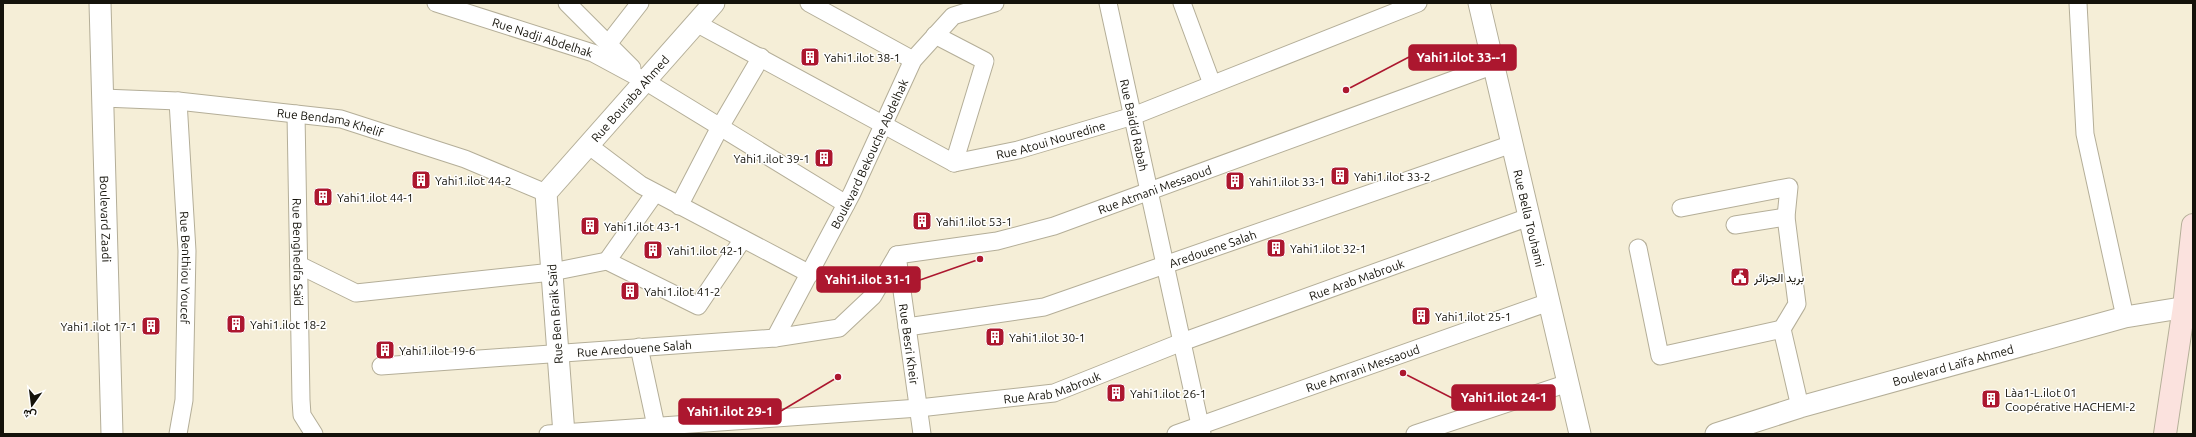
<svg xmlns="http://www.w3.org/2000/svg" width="2196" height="437" viewBox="0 0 2196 437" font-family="Ubuntu,Vazirmatn,sans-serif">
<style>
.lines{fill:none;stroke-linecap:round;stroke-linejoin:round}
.minor-casing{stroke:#b4ae98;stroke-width:19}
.tertiary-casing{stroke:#b4ae98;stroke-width:23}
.secondary-casing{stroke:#b4ae98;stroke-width:24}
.minor{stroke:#fff;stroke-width:17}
.tertiary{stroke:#fff;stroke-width:21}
.secondary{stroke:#fbe2de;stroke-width:22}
.labels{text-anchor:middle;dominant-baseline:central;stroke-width:3;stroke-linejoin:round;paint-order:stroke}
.street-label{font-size:12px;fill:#14120a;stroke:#fff}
.poi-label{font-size:12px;fill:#14120a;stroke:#fff;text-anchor:start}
.leader{fill:none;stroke:#ac172f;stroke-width:1.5}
.callout-dot{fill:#ac172f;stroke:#fff;stroke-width:1.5}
.callout{fill:#ac172f;stroke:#ac172f;stroke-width:1.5}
.callout-label{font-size:13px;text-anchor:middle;font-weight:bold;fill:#fff}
</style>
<rect width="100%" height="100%" fill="#f5eed7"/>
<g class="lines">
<g class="minor-casing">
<g id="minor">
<path id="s1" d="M436 3 593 53 645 81 846 204"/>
<path d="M567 3 632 68"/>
<path d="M809 3 913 60"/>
<path id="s2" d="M1108 3 1202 434"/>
<path d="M1182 3 1212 84"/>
<path d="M2078 3 2085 134 2125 317"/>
<path id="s3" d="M696 23 954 163 1018 150 1133 116 1418 3"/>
<path d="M935 35 985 61 954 163"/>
<path d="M608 44 640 3"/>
<path id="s4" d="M103 98 178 101 341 119 465 159 546 193"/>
<path id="s5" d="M178 101 187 251 184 400 178 434"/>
<path id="s6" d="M296 114 301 400 302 415 314 434"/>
<path d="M588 145 641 185 810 274"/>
<path d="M655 193 607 261 698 306 743 239"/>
<path d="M679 206 720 127 761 57"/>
<path d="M1681 208 1789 187 1786 217 1797 304 1782 329"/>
<path d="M1735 225 1786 217"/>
<path d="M1638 248 1660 356 1782 329 1800 407"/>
<path id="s7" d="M897 255 922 434"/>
<path d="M299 265 356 293 552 272 607 261"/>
<path id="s8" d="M907 327 1044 307 1512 144"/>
<path id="s9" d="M775 338 852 193 913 60 953 16 995 3"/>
<path d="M639 347 656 426"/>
<path id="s10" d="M381 366 775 338 839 328 873 296 897 255 997 241 1054 226 1494 65"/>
<path id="s11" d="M548 434 919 408 1054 393 1182 342 1529 217"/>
<path id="s12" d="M1176 434 1549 302"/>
<path d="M1415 434 1568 383"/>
</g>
</g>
<g class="tertiary-casing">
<g id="tertiary">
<path id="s13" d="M100 3 112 434"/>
<path id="s14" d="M1479 3 1580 434"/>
<path id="s15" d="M564 434 546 193 714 3"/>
<path id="s16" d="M1716 434 1800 407 2125 317 2193 306"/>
</g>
</g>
<g class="secondary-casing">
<path id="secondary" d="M2165 434 2184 307 2193 225"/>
</g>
<use href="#minor" class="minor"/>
<use href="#tertiary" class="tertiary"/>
<use href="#secondary" class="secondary"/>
</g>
<defs>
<g id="building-square" transform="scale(1)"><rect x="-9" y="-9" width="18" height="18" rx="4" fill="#ac172f" stroke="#fff"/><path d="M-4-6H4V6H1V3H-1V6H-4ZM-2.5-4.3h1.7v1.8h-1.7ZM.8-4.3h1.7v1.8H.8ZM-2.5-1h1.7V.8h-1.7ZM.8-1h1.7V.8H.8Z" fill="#fff"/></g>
<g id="civic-square" transform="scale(1)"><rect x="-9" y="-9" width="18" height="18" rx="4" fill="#ac172f" stroke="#fff"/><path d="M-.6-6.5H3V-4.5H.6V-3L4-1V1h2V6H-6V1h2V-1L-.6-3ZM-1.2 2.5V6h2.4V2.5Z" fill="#fff"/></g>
</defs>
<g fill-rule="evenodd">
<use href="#building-square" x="810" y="57"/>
<use href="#building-square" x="824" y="158"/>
<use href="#building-square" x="1340" y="176"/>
<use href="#building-square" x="421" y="180"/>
<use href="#building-square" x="1235" y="181"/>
<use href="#building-square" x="323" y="197"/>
<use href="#building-square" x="922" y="221"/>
<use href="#building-square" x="590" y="226"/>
<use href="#building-square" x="1276" y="248"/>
<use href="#building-square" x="653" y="250"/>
<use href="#civic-square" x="1740" y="277"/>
<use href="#building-square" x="630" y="291"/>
<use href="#building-square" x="1421" y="316"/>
<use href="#building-square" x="236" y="324"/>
<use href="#building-square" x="151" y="326"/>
<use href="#building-square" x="995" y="337"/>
<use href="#building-square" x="385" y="350"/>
<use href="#building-square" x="1116" y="393"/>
<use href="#building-square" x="1991" y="399"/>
</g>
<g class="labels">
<g class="street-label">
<text stroke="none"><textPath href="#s1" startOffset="112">Rue Nadji Abdelhak</textPath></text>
<text stroke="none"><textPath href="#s15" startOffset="368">Rue Bouraba Ahmed</textPath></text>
<text stroke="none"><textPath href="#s4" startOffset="229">Rue Bendama Khelif</textPath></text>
<text stroke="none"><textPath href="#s2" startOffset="125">Rue Baidid Rabah</textPath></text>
<text stroke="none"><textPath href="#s3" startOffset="393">Rue Atoui Nouredine</textPath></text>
<text stroke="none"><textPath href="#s9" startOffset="207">Boulevard Bekouche Abdelhak</textPath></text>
<text stroke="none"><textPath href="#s10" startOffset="821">Rue Atmani Messaoud</textPath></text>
<text stroke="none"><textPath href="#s13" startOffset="216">Boulevard Zaadi</textPath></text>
<text stroke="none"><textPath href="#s14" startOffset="221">Rue Bella Touhami</textPath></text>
<text stroke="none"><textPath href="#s8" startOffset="317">Aredouene Salah</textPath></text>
<text stroke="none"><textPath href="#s6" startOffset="138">Rue Benghedfa Saïd</textPath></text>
<text stroke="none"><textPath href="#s5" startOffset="167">Rue Benthiou Youcef</textPath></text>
<text stroke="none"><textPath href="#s11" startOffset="831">Rue Arab Mabrouk</textPath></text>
<text transform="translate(555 314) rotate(-94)">Rue Ben Braik Saïd</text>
<text stroke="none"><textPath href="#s7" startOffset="90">Rue Besri Kheir</textPath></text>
<text stroke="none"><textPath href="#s10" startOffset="254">Rue Aredouene Salah</textPath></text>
<text stroke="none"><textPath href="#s16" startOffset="247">Boulevard Laïfa Ahmed</textPath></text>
<text stroke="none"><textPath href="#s12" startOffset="198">Rue Amrani Messaoud</textPath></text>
<text stroke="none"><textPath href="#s11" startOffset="507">Rue Arab Mabrouk</textPath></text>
</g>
<g class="poi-label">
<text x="824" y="57">Yahi1.ilot 38-1</text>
<text x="810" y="158" text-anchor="end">Yahi1.ilot 39-1</text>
<text x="1354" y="176">Yahi1.ilot 33-2</text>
<text x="435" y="180">Yahi1.ilot 44-2</text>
<text x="1249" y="181">Yahi1.ilot 33-1</text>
<text x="337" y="197">Yahi1.ilot 44-1</text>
<text x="936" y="221">Yahi1.ilot 53-1</text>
<text x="604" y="226">Yahi1.ilot 43-1</text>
<text x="1290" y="248">Yahi1.ilot 32-1</text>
<text x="667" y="250">Yahi1.ilot 42-1</text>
<text x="1754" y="277">بريد الجزائر</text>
<text x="644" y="291">Yahi1.ilot 41-2</text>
<text x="1435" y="316">Yahi1.ilot 25-1</text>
<text x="250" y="324">Yahi1.ilot 18-2</text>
<text x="137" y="326" text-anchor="end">Yahi1.ilot 17-1</text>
<text x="1009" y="337">Yahi1.ilot 30-1</text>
<text x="399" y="350">Yahi1.ilot 19-6</text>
<text x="2005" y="392">Làa1-L.ilot 01<tspan x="2005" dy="14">Coopérative HACHEMI-2</tspan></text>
<text x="1130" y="393">Yahi1.ilot 26-1</text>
</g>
</g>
<path class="leader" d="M1346 90L1409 57M980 259L920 280M1403 373L1452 398M838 377L781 411"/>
<g class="callout-dot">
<circle cx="1346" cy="90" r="4"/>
<circle cx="980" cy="259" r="4"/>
<circle cx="1403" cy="373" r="4"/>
<circle cx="838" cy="377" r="4"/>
</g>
<g class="callout">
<rect x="1409" y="45" width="107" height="25" rx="4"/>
<rect x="817" y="267" width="103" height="25" rx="4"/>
<rect x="1452" y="385" width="103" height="25" rx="4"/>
<rect x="679" y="399" width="102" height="25" rx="4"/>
</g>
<g class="callout-label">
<text x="1462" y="62">Yahi1.ilot 33--1</text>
<text x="868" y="284">Yahi1.ilot 31-1</text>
<text x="1504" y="402">Yahi1.ilot 24-1</text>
<text x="730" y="416">Yahi1.ilot 29-1</text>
</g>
<rect width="2196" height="437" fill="none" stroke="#14120a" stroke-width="8"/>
<g transform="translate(32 405) rotate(194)" stroke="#ffffff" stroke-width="3" paint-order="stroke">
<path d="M0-3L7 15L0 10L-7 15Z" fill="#14120a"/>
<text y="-6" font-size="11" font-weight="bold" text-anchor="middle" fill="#14120a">ش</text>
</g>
</svg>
